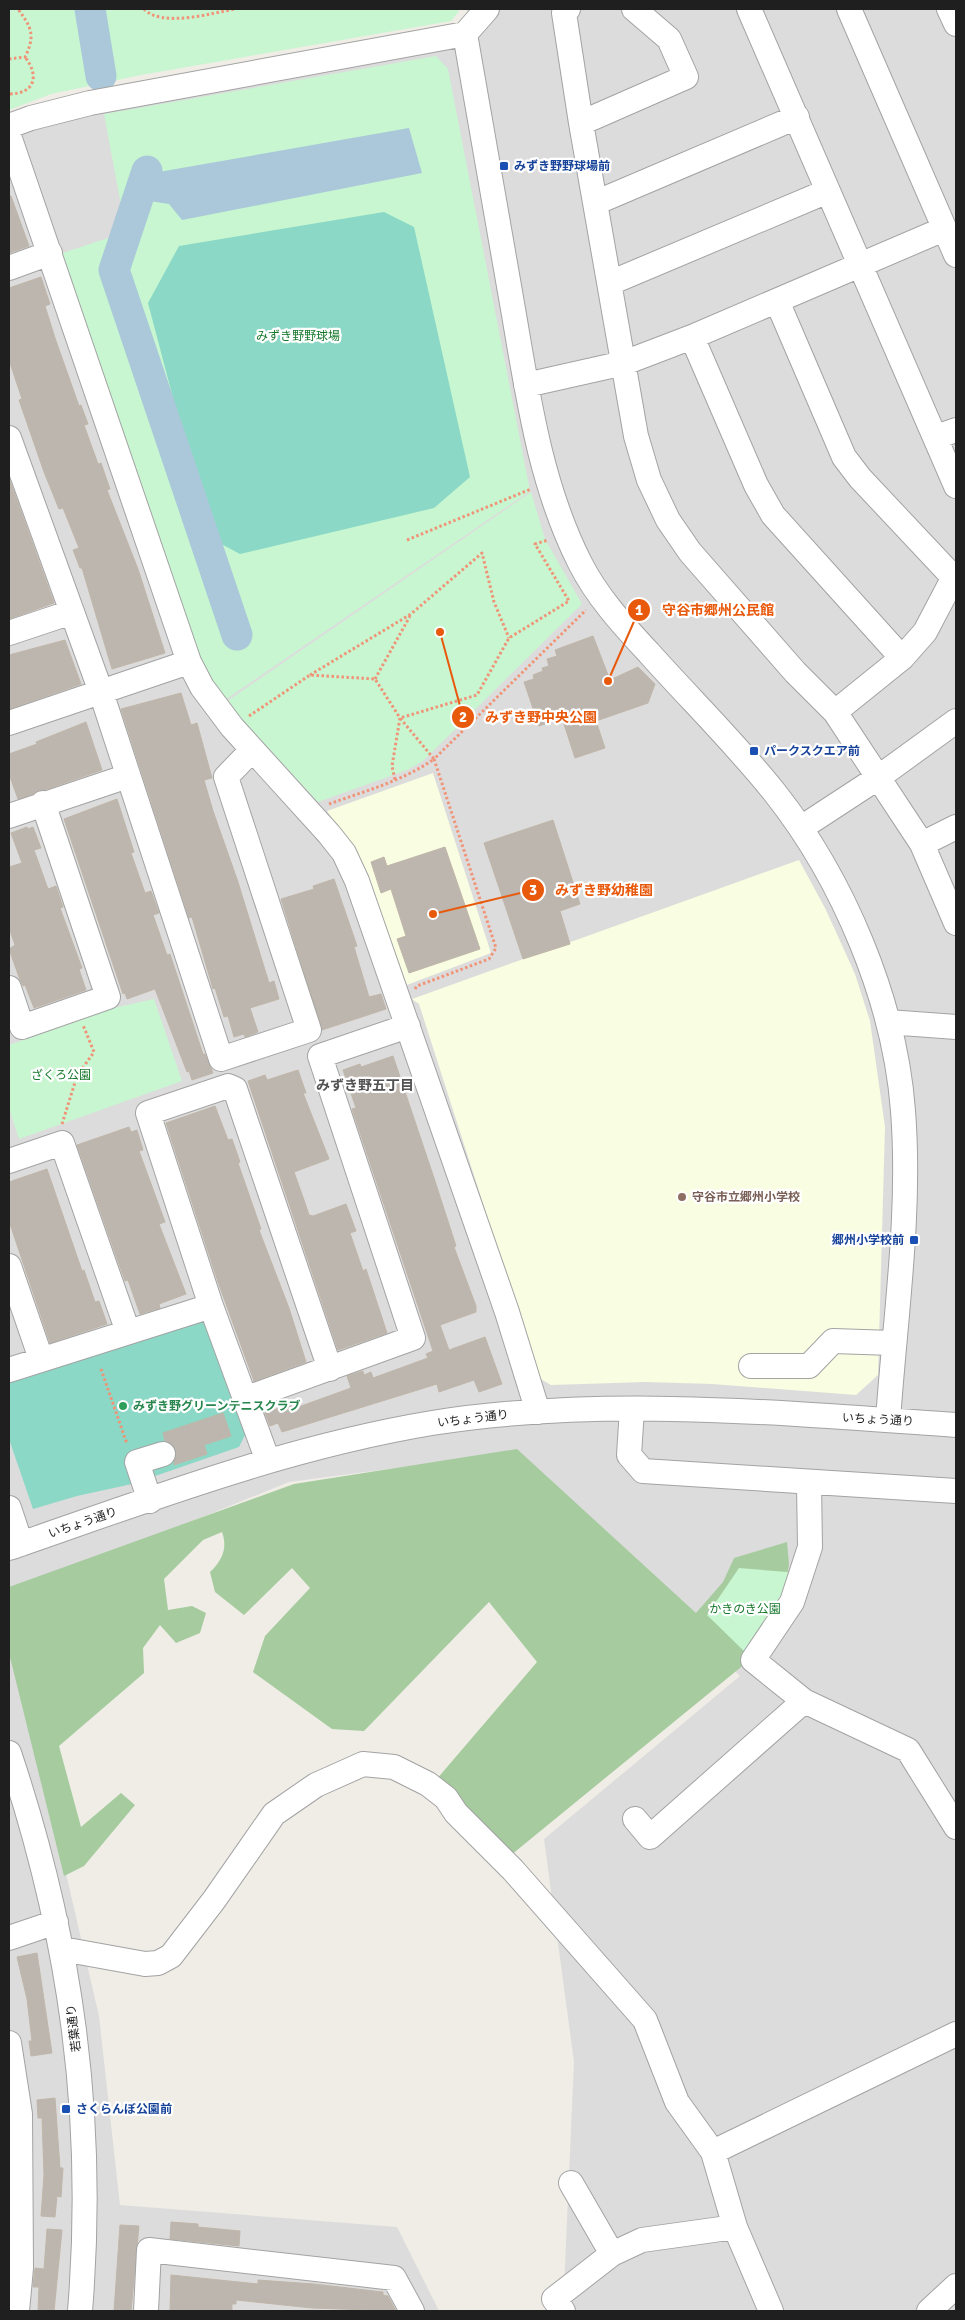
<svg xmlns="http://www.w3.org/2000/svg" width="965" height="2320" viewBox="0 0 965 2320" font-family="Signika,'Noto Sans JP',sans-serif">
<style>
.residential{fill:#dddcdc}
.education{fill:#f9fde1}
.forest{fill:#a5cb9e}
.park{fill:#c7f6d1}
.pitch{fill:#8ad8c5}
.water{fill:#aac8da}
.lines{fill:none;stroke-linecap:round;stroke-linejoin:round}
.river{stroke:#aac8da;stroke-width:31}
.building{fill:#bcb6af;stroke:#c0b6a9}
.minor-casing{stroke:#a3a3a3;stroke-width:26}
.path{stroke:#f09376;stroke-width:3;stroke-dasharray:2.5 2.5;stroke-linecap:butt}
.minor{stroke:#fff;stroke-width:24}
.transit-dot{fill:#1a4fb4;stroke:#fff;stroke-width:2}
.education-dot{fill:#8d6e63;stroke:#fff;stroke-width:2}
.leisure-dot{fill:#2e9e5b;stroke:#fff;stroke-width:2}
.labels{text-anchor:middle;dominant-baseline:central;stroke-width:4.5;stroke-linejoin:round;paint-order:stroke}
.transit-label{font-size:12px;font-weight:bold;fill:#164399;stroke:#fff;text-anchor:start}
.park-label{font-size:12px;fill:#147729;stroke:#fff}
.education-label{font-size:12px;font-weight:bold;fill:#785e54;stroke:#fff;text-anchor:start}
.leisure-label{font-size:12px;font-weight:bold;fill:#27864d;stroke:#fff;text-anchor:start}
.street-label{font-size:12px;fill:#1f1f1f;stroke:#fff}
.neighbourhood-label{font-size:14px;font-weight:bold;fill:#525252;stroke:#fff}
.leader{fill:none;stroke:#e8590c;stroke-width:2}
.callout-dot{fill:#e8590c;stroke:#fff;stroke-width:2}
.mark-label{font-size:15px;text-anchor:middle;font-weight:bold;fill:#fff}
.callout-label{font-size:14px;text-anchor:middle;font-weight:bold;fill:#e8590c;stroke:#fff;stroke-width:4.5;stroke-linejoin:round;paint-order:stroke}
</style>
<rect width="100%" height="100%" fill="#efede6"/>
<path class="residential" d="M466 9H949L956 24V2311H563L574 2062 544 1839 740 1676 502 1454 289 1482 9 1595V127L474 23Z
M9 1627 99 2016 120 2205 397 2227 439 2311H9Z"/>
<path class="education" d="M433 773 491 953 407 985 374 894 354 850 327 811Z
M799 860 826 910 855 974 870 1021 885 1127 878 1375 856 1395 712 1384 645 1382 551 1385 539 1378 419 1004 412 999Z"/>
<path class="forest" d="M517 1449 696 1613 723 1582 734 1558 787 1542 789 1564 782 1612 746 1663 500 1864 436 1780 537 1662 489 1602 364 1731 332 1729 253 1672 265 1636 310 1588 292 1568 244 1615 215 1592 210 1572C222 1561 228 1548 222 1532L203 1540 164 1579 168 1610 192 1606 206 1613 200 1633 176 1643 160 1625 143 1648 144 1673 59 1746 81 1827 121 1793 135 1805 84 1866 64 1876 9 1653V1587L294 1484Z"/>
<path class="park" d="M9 9H458L459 11 451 21 141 75 51 94 9 110Z
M436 56 448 69 530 491 225 700 204 667 188 623 60 254 126 232 104 114Z
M531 492 545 539 582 604 423 761 407 770 318 802 226 702Z
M154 999 182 1081 19 1139 9 1108V1045L114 1008Z
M739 1568 800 1573 748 1655 707 1615Z"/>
<path class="pitch" d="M384 212 414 227 470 477 434 508 240 554 210 538 148 303 179 246Z
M202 1314 247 1431 239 1447 132 1484 77 1496 33 1509 9 1439V1380Z"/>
<path class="water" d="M409 128 422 173 182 220 169 204 143 200 153 173Z"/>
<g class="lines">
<path class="river" d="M90 9 101 76
M147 171 114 270 237 635"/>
</g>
<path class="building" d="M9 196H11L29 246 9 253Z
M41 277 50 304 45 306 55 338 79 406 81 405 88 424 84 425 98 464 101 463 110 489 107 490 138 569 165 653 112 669 82 568H80L73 550 79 548 63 508 59 509 44 472 19 400 22 399 9 360V288Z
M9 478 54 603 9 619Z
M593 636 610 680 638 667 655 684 648 703 596 721 605 748 575 758 562 718 539 726 524 682 534 679 533 675 543 671 542 668 549 666 547 659 557 656 555 650Z
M65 640 81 684 9 709V655Z
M181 693 191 725 197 723 212 778 204 780 213 811 238 882 269 983 274 981 279 999 250 1008 258 1032 245 1037 244 1034 234 1037 228 1016 224 1017 215 988 213 989 192 917 189 918 121 709Z
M86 722 102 770 18 799 9 774V754L37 744 36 742Z
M117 799 134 852 131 853 145 893 151 891 159 913 153 915 167 955 170 954 203 1054H205L213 1073 192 1080 189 1071 187 1072 155 989 127 999 125 993 123 994 64 819Z
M553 820 580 904 560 911 570 944 523 959 484 843Z
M27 827 28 829 33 827 41 848 34 850 48 889 56 886 63 907 60 908 82 968 79 969 86 990 34 1008 25 985 23 986 20 980 9 949 15 945 9 928V867L22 863 11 833Z
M445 847 480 949 409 973 397 939 406 936 391 889 381 893 371 862 384 857 387 866Z
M334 879 357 946 354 947 369 997 381 994 386 1009 322 1030 281 899 314 889 313 886Z
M393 1056 434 1178 456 1246 454 1247 476 1306V1312L440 1325 449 1350 485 1337 502 1384 479 1392 474 1380 439 1392 437 1384 282 1432 278 1423 270 1426 265 1413 291 1404 293 1409 351 1388 347 1376 363 1371 364 1375 371 1372 373 1378 428 1358 426 1354 433 1351 352 1109 356 1108 343 1070 360 1064 361 1067Z
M298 1070 306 1093H303L329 1159 294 1172 304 1200 309 1215 313 1216 346 1204 356 1231 350 1233 363 1271 366 1269 387 1333 338 1350 248 1081 265 1075 267 1080Z
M215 1106 228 1140 232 1139 240 1162 238 1163 261 1229 259 1230 289 1308 306 1362 254 1381 218 1282 166 1123Z
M129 1127 131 1132 137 1130 143 1150 139 1151 165 1222 159 1224 186 1294 159 1304 160 1308 140 1314 128 1280 125 1281 77 1145Z
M47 1169 82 1271 84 1270 95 1302 99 1301 107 1324 50 1343 9 1221V1182Z
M223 1413 231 1436 204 1445 207 1454 174 1465 176 1450 172 1444 165 1441 163 1433Z
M37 1953 52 2053 31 2056 29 2041H32L27 1999 17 1957Z
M55 2098 60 2168H63L61 2197 57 2196 55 2217 41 2216 44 2175 42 2118H38L37 2100Z
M171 2222 198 2224V2227L240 2231 239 2246 170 2239Z
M120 2225 139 2226 131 2311H114Z
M47 2229 62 2230 56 2291 54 2311H38L39 2287H33L35 2268 44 2269Z
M171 2275 258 2284V2280L314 2284 383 2292V2295L388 2296 396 2311 312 2308 236 2300V2304H232V2311H170Z"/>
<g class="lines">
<g class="minor-casing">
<path id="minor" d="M568 9 564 13 581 123 636 436 649 480 668 520 690 552 795 672 835 712 922 844 956 923
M749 9 956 486
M849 9 956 255
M949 9 956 24
M465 34C481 126 497 218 513 309 528 396 540 484 580 563 597 597 624 626 649 653 691 700 736 744 775 793 843 879 895 1001 903 1111 911 1213 895 1318 888 1420
M581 123 686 77 669 39 634 9
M9 126 31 118 90 103 465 34 487 9
M9 136 189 662 202 687 232 727 329 834 344 853 357 881 507 1312 538 1412
M595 203 797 117
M9 268 50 253
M610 283 828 191
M777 301 844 457 860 478 954 578
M692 337 756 485 773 515 902 658
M526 385 624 363 692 337 944 229
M936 437 956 430
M9 438 101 692 221 1059 309 1030 226 777 252 750
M9 633 72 612
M835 712 902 658 925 632 956 573
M9 723 189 662
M9 816 128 776
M801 828 879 777 956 721
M922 844 956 827
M9 988 22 1027 108 997 43 803
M888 1022 956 1027
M9 1161 62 1143 128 1332
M9 1266 41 1359
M751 1366H809L833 1341 893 1343
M9 1370 211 1306
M244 1399 413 1338 320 1056 408 1026
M632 1409 629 1455 643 1471 956 1491
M268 1461 211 1306 148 1113 228 1086 235 1089 330 1369
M809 1484 810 1547 792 1602 753 1660 804 1701 908 1750 956 1827
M150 1501 137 1462 163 1454
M9 1508 21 1544
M9 1548C148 1500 287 1447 432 1423 602 1396 786 1413 956 1425
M9 1753C71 1938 96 2117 80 2311
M635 1819 650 1837 804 1701
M9 1938 56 1922
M62 1949 145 1964 158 1963 171 1956 214 1900 274 1814 316 1785 363 1764 394 1767 428 1784 446 1798 456 1813 513 1870 645 2020 677 2102 713 2152 735 2227 771 2311
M9 2043 20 2114 21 2268 17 2311
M713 2152 956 2034
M571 2183 612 2254
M146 2311 149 2250 394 2278 412 2311
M563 2311 554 2299 612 2254 642 2240 735 2227
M929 2311 956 2286"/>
</g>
<path class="path" d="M144 9C162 28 212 13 235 9
M9 59 25 57C36 35 31 27 18 9
M10 94C36 93 39 75 25 57
M407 540 531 489
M310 675 411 614 482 553 494 602 509 638
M375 679 410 616
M249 716 310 675 375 679 400 718 392 766 395 780
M329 804C365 791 403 781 434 759L400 718 477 695 509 638 569 601 535 544 548 540
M415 989 417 986 489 959 496 948 434 759 586 610
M62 1124 77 1076 94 1052 83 1025
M101 1369 127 1444"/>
<use href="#minor" class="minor"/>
</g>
<g class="transit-dot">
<rect x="499" y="161" width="10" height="10" rx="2.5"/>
<rect x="749" y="746" width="10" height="10" rx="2.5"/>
<rect x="909" y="1235" width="10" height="10" rx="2.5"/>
<rect x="61" y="2104" width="10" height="10" rx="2.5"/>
</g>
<circle class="education-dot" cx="682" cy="1197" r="5"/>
<circle class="leisure-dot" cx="123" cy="1406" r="5"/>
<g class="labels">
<g class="transit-label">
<text x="514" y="166">みずき野野球場前</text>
<text x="764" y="751">パークスクエア前</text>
<text x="904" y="1240" text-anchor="end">郷州小学校前</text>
<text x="76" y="2109">さくらんぼ公園前</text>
</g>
<g class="park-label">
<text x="298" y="336">みずき野野球場</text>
<text x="61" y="1075">ざくろ公園</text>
<text x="745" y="1609">かきのき公園</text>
</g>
<g class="education-label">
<text x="692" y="1197">守谷市立郷州小学校</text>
</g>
<g class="leisure-label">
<text x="133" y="1406">みずき野グリーンテニスクラブ</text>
</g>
<g class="street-label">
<text transform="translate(473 1419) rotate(-7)">いちょう通り</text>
<text transform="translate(878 1420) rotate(3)">いちょう通り</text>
<text transform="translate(83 1523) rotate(-19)">いちょう通り</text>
<text transform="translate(74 2028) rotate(-97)">若葉通り</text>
</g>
<g class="neighbourhood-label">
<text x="365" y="1085">みずき野五丁目</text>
</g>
</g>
<path class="leader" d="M608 681L639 610M440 632L463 717M433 914L533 890"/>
<g class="callout-dot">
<circle cx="608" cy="681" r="5"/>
<circle cx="440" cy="632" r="5"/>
<circle cx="433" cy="914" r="5"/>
<circle cx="639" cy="610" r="12"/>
<circle cx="463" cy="717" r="12"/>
<circle cx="533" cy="890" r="12"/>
</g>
<g class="mark-label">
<text x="639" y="615">1</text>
<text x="463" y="722">2</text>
<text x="533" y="895">3</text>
</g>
<g class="callout-label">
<text x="718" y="615">守谷市郷州公民館</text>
<text x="541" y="722">みずき野中央公園</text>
<text x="604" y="895">みずき野幼稚園</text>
</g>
<rect width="965" height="2320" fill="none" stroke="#1f1f1f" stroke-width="20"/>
</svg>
